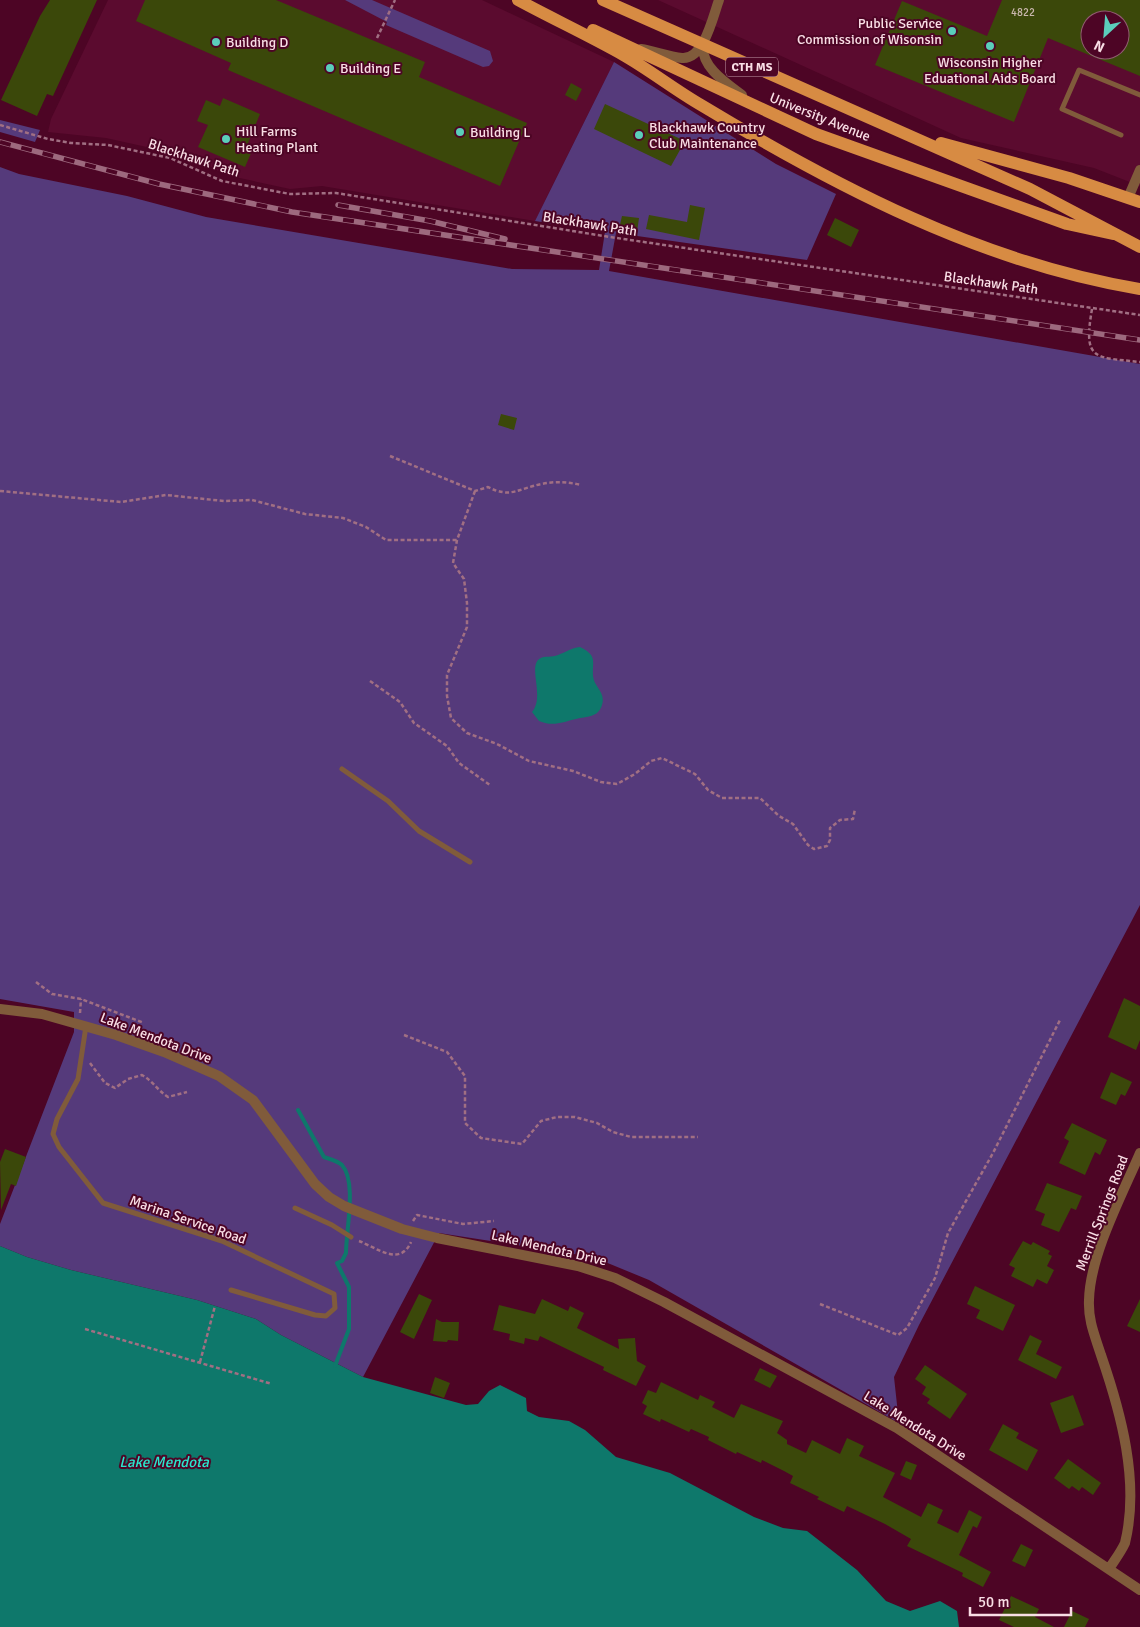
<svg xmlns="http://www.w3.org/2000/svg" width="1140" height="1627" viewBox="0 0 1140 1627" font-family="Signika,sans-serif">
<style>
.built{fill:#5b0b2f;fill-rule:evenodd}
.green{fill:#553a7b}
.water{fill:#0e786b}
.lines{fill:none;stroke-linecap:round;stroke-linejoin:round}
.stream{stroke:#0e786b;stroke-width:4}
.building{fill:#3b480a;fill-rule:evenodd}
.path{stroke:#a16f83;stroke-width:2.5;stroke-dasharray:4 2.5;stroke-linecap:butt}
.service{stroke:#805b3b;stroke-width:5}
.minor{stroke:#805b3b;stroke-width:10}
.primary{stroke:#d78b43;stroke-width:12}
.rail-casing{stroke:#9d697e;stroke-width:5.5}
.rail{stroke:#4d0525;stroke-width:4;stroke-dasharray:11;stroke-linecap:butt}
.poi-dot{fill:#5bcebb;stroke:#4d0525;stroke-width:2}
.labels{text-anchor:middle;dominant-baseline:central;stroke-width:4;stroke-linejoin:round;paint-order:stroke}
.number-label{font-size:11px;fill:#cab8ae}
.shield{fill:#4d0525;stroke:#c59dab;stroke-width:1}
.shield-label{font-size:12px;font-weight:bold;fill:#f9dee5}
.poi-label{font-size:14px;fill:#f9dee5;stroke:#4d0525;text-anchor:start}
.street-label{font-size:14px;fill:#f9dee5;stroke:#4d0525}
.water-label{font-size:15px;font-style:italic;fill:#2be7ce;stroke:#4d0525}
</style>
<rect width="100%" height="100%" fill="#4d0525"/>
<path class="built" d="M108 0H482L614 62 535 221 322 186 290 189 226 175 192 157 106 138 48 132 51 119Z
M658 0H1140V186L1094 168 961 138ZM1090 20H1120V50H1090Z"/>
<path class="green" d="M345 0H372L490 51 493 61 489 66 483 67 386 25 387 22Z
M614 62 776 164 836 194 807 260 616 233 609 271 1140 364V905L919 1325 894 1377 899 1423 649 1280 593 1257 439 1233 363 1377 281 1335 256 1319 197 1300 71 1270 27 1257 0 1246V1224L74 1032V1012L0 999V167L19 174 127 196 206 217 512 269 599 270 605 232 535 221Z
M0 120 40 130 35 142 0 132Z"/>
<path class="water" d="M580 647C598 656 592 661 593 676 594 687 606 692 602 705 598 718 587 716 576 719 562 722 554 727 539 721L532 712C545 696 528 668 539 659 545 655 552 658 558 655 566 652 571 648 580 647Z
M0 1246 27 1257 71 1270 197 1300 256 1319 281 1335 363 1377 466 1405 478 1404 489 1391 500 1385 526 1398 527 1411 539 1417 569 1421 585 1430 616 1457 670 1473 754 1517 783 1528 807 1531 857 1570 886 1601 910 1611 940 1601 957 1611 959 1627H0Z"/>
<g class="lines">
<path class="stream" d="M298 1110 324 1157C330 1159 338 1161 342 1165 357 1182 346 1230 346 1253L342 1261 337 1263 349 1287V1329L335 1366"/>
</g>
<path class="building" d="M50 0H97L53 96 47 94 37 116 1 100 40 16Z
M145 0H276L425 62 419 77 527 123 500 186 228 70 231 63 136 21Z
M1002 0H1140V76L1048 38 1014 122 875 65 902 1 987 36ZM1090 20H1120V50H1090Z
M571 83 582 89 576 101 565 95Z
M223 98 260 114 246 148 252 151 245 167 198 147 208 125 197 121 206 100 220 106Z
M605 104 685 141 671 166 594 129Z
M690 205 705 208 699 240 646 229 649 215 687 222Z
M622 216 639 218 637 232 619 229Z
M835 218 859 230 851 247 827 235Z
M501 414 517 418 514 430 498 425Z
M1124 998 1140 1006V1040L1136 1050 1108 1037Z
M1111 1072 1132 1082 1125 1096 1121 1094 1116 1105 1100 1098Z
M1072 1123 1107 1140 1100 1155 1095 1152 1085 1175 1059 1163 1069 1141 1064 1138Z
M5 1149 26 1157 16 1186 11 1184 1 1210 0 1162Z
M1047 1183 1082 1196 1076 1210 1071 1208 1059 1232 1041 1225 1045 1214 1035 1210Z
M1023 1241 1031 1245 1033 1242 1050 1251 1048 1254 1052 1256 1047 1266 1054 1270 1047 1284 1037 1279 1033 1287 1011 1276 1015 1268 1009 1265Z
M975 1286 1015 1305 1003 1331 976 1318 980 1310 967 1304Z
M419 1294 432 1300 414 1339 400 1332Z
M542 1299 568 1311 570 1306 584 1313 577 1328 619 1349 618 1339 635 1338 637 1361 646 1366 636 1386 603 1370 604 1367 540 1336 538 1341 525 1338 524 1344 509 1340 510 1334 493 1330 499 1305 535 1314Z
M1140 1299V1332L1127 1326Z
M436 1319 442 1322H459L458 1341 448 1340 447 1342 433 1341Z
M1030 1335 1042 1341 1036 1354 1062 1367 1056 1379 1018 1360Z
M925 1365 967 1394 950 1419 927 1403 930 1399 922 1394 926 1387 915 1379Z
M760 1368 777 1376 770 1388 754 1380Z
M435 1377 450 1383 444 1398 430 1393Z
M661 1382 698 1400 700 1395 715 1402 712 1407 734 1418 741 1404 783 1421 777 1433 787 1440V1444L806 1453 812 1440 840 1454 847 1438 864 1446 859 1456 895 1473 883 1497 921 1517 928 1503 943 1510 937 1523 958 1533 969 1510 982 1517 977 1528 973 1526 959 1555 991 1572 983 1587 962 1576 963 1573 907 1546 911 1539 885 1524 847 1506 844 1512 817 1499 819 1497 790 1483 793 1476 784 1471 762 1460 761 1463 737 1452 736 1454 708 1440 709 1437 691 1429 689 1432 661 1419 660 1422 643 1414 647 1406 642 1403 648 1390 656 1393Z
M1073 1395 1084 1425 1061 1433 1050 1403Z
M1003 1424 1019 1433 1016 1438 1038 1450 1027 1471 989 1450Z
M1068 1459 1101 1483 1093 1495 1082 1487 1079 1491 1072 1486 1069 1489 1054 1478Z
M906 1461 917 1465 911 1480 900 1475Z
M1021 1544 1033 1550 1025 1567 1012 1561Z
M1011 1596 1039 1609 1035 1617 1054 1627H1014L999 1620Z
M1072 1611 1089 1619 1085 1627H1064Z"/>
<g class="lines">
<path class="path" d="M377 38 395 0
M0 125 48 139 71 143 108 145 170 158 222 181 290 194 336 193 610 237 1140 315
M1092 309C1083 361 1094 357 1140 362
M390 456 475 491 488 487C511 499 519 488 542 484 555 481 568 482 581 485
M0 491 121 502 166 495 224 501 252 500 305 514 343 518 366 527 386 540H457
M475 491 457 540 453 563 464 579 467 603V627L447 675V696L451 718 467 733 497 744 529 761 573 771 601 782 617 784 635 774 651 761 662 758 695 774 708 790 722 798H760L779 816 793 824 808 845 814 849 827 846 830 840V828L840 820 853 819 855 809
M370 681 400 702 414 723 447 746 459 763 490 785
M36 982 52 994 81 999 144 1023
M80 1013 81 999
M404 1035 447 1052 465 1076V1123L481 1138 522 1144 541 1121 557 1117H575L597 1123 613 1132 631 1137H698
M90 1063 105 1083 115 1088 128 1079 142 1075C154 1082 157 1090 168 1097L187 1092
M413 1221 417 1215 463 1224 494 1221
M359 1241C377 1248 400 1267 411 1242
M820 1304 898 1335 907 1328 935 1278 948 1233 993 1153 1060 1020
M85 1329 272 1384
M200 1362 215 1306"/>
<path class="service" d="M1121 135 1062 109 1079 70 1140 95
M342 769 388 801 419 831 470 862
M86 1026 78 1079 57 1119 53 1134 59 1147 103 1203 222 1241 334 1294 335 1308 326 1316 315 1315 231 1290
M295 1208 332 1225 351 1237"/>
<path class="minor" d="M703 45C701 67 726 83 742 95
M641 49C654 51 669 57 682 58 704 60 713 16 719 0
M1128 198 1140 170
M0 1009 42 1014 116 1035 164 1052 219 1076 253 1100 315 1184 329 1197 344 1206 402 1229 437 1238 578 1266 615 1278 664 1302 897 1428 1140 1590
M1109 1569C1114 1561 1121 1552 1125 1543 1140 1482 1121 1413 1101 1355 1095 1336 1088 1321 1089 1300 1090 1255 1122 1195 1140 1153"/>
<path class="primary" d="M518 0C553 19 590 36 625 56 651 71 675 90 701 105 837 187 982 263 1140 289
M603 0 1030 189 1140 247
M593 30 816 134 1067 224 1113 234
M941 143 1069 178 1140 202"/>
<g class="rail-casing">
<path id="rail" d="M0 142 159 184 292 212 1140 340
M338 205 430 221 505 239"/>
</g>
<use href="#rail" class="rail"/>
</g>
<g class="poi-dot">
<circle cx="952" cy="31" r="5"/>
<circle cx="216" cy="42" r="5"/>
<circle cx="990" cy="46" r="5"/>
<circle cx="330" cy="68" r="5"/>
<circle cx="460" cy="132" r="5"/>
<circle cx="639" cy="135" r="5"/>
<circle cx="226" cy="139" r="5"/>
</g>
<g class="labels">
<g class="number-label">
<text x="1023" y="12">4822</text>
</g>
<rect class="shield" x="726" y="57.5" width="52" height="19" rx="4"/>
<g class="shield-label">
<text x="752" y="67">CTH MS</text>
</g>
<g class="poi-label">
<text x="942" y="23" text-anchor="end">Public Service<tspan x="942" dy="16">Commission of Wisonsin</tspan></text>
<text x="226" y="42">Building D</text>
<text x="990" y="62" text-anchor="middle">Wisconsin Higher<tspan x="990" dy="16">Eduational Aids Board</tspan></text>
<text x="340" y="68">Building E</text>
<text x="649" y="127">Blackhawk Country<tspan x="649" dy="16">Club Maintenance</tspan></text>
<text x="236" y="131">Hill Farms<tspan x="236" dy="16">Heating Plant</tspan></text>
<text x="470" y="132">Building L</text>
</g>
<g class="street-label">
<text transform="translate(820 117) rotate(22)">University Avenue</text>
<text transform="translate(194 158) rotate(18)">Blackhawk Path</text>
<text transform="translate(590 224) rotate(9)">Blackhawk Path</text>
<text transform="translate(991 283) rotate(8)">Blackhawk Path</text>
<text transform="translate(156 1038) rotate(21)">Lake Mendota Drive</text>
<text transform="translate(1102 1213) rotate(-69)">Merrill Springs Road</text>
<text transform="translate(188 1220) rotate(19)">Marina Service Road</text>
<text transform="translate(549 1248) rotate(13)">Lake Mendota Drive</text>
<text transform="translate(915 1426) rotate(32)">Lake Mendota Drive</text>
</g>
<g class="water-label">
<text x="164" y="1462">Lake Mendota</text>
</g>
</g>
<g transform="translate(1105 35) rotate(206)"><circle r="24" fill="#4d0525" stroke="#925c72"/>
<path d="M0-4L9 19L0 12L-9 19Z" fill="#5bcebb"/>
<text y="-8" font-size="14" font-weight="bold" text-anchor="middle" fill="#f9dee5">N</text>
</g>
<path d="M970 1607v8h101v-8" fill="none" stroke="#f9dee5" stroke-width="2.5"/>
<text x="978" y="1607" font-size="15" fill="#f9dee5" stroke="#4d0525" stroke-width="4" paint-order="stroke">50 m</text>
</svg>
